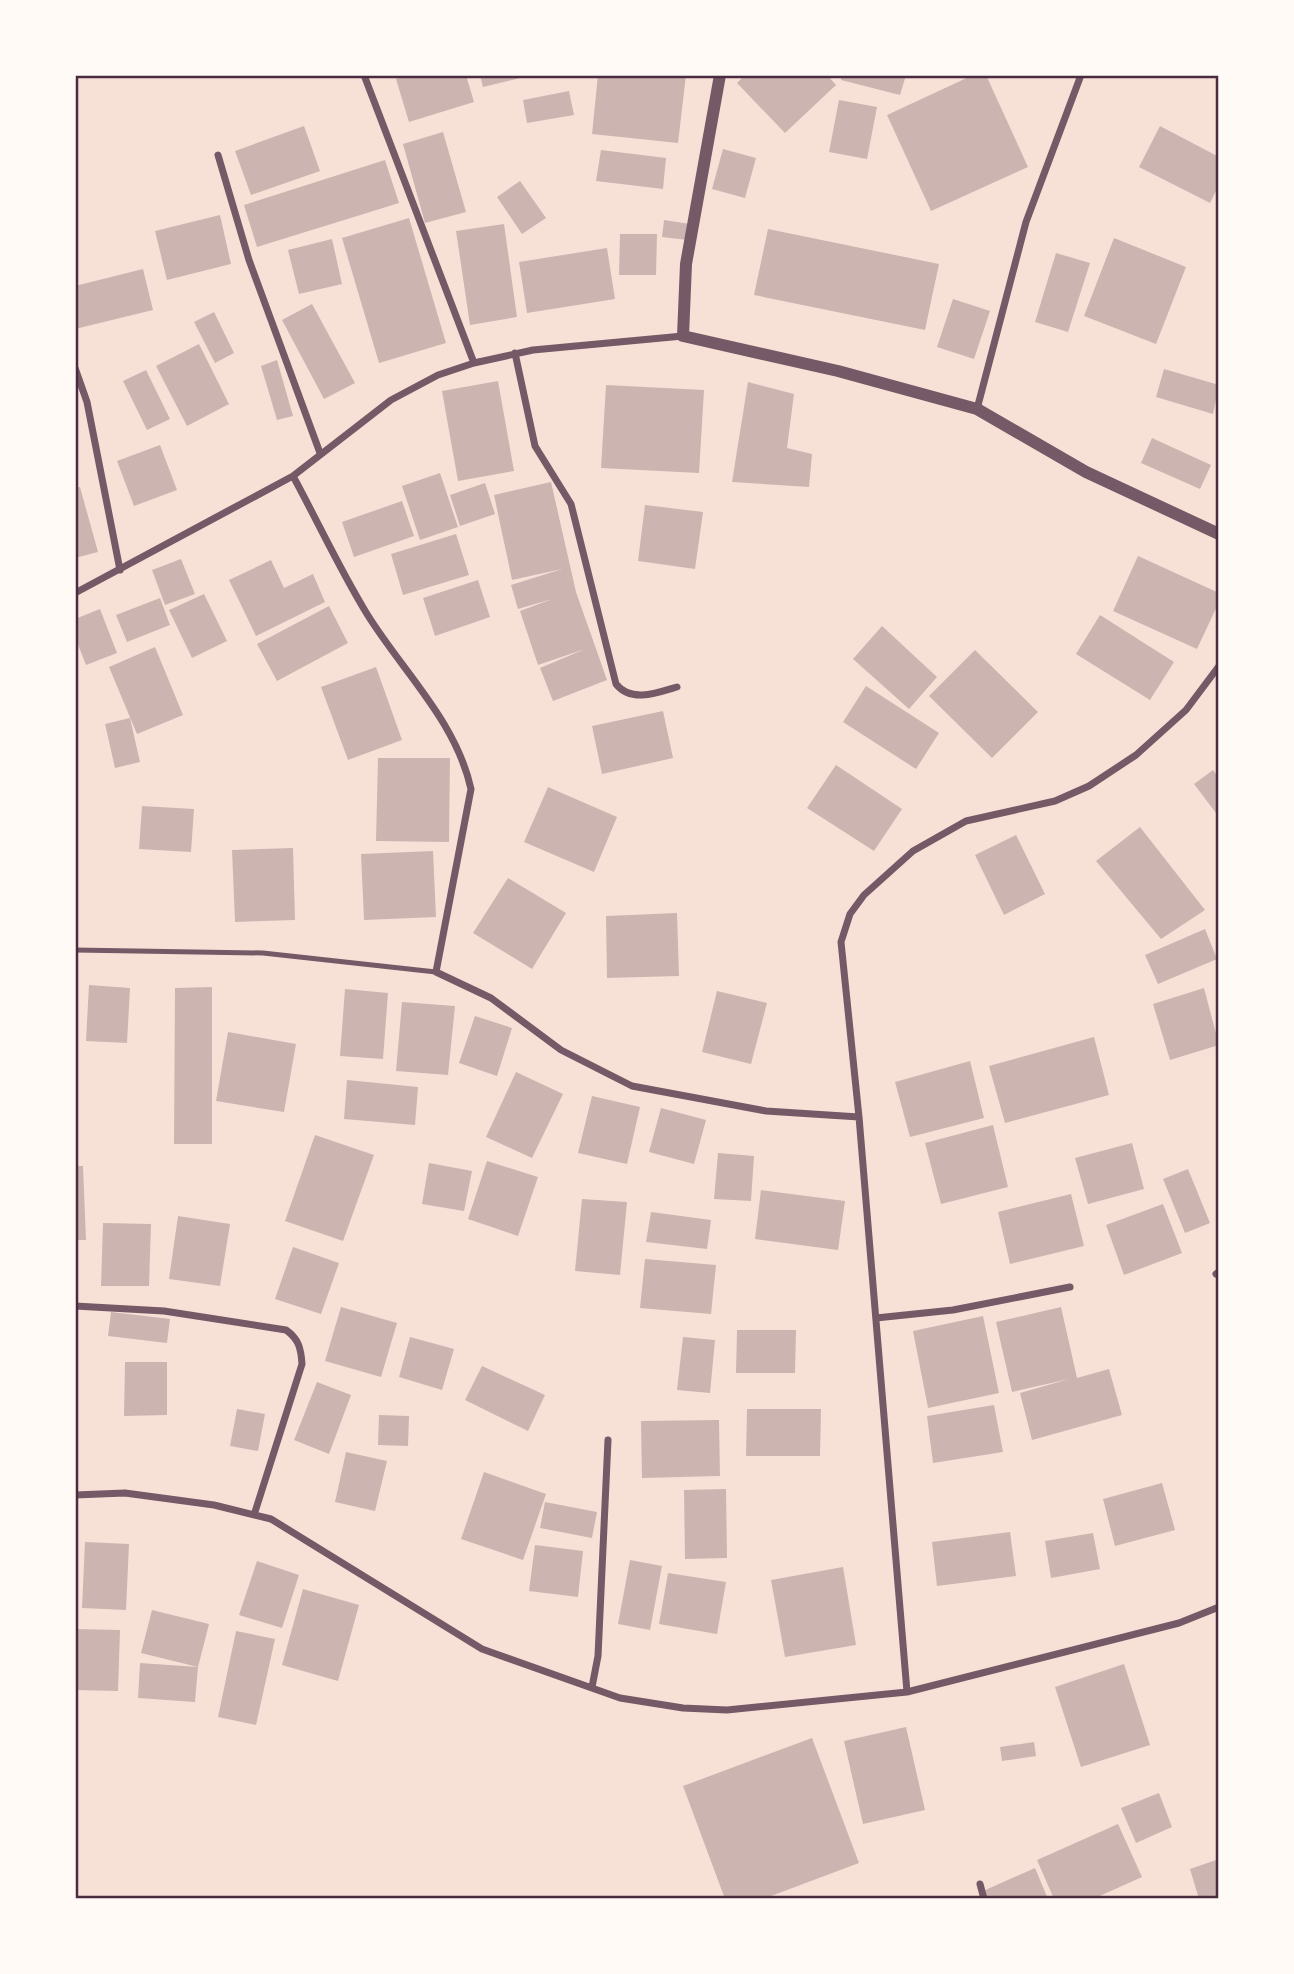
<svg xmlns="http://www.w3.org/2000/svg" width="1294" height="1974" viewBox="0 0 1294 1974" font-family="'Roboto Condensed',sans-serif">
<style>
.building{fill:#ccb4b1}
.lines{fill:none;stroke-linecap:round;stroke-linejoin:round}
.service{stroke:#755966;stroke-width:5}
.minor{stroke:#755966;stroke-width:7}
.tertiary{stroke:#755966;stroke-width:12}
.neatline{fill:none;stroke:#4a2c40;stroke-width:2.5}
</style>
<rect width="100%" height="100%" fill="#f7e1d7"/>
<path class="building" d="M408 75H466L474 102 409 122 396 79Z
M480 75H528V76L483 87Z
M598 75H686L678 143 592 134Z
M745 75H827L836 85 785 133 737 83Z
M842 75H906L900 95 841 80Z
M973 75H986L1028 167 931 211 887 115Z
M569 91 574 115 527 123 523 100Z
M839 100 877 107 867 159 829 152Z
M304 126 320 171 251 195 235 151Z
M1160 126 1219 157V185L1210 203 1139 167Z
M443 132 466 212 425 223 403 144Z
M723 149 756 158 745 198 712 189Z
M601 150 666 158 663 189 596 181Z
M385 160 399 203 257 247 244 205Z
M520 181 546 218 522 234 497 197Z
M220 215 231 264 167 280 155 231Z
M409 218 446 343 379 363 342 238Z
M664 220 690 224 688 240 662 237Z
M504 224 517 317 470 325 456 231Z
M768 229 939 264 925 330 754 295Z
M620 234H657L656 275H619Z
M1114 238 1186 267 1156 344 1084 316Z
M332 239 342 284 299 294 288 250Z
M607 248 615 299 527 313 519 262Z
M1056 253 1090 263 1068 332 1035 322Z
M143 269 153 310 75 329V286Z
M953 299 990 311 974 359 937 347Z
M312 304 355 383 324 399 282 320Z
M214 312 234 353 215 363 194 322Z
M199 344 229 404 187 426 156 366Z
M277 360 293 416 277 420 261 366Z
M1164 369 1219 385 1213 414 1156 397Z
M146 370 170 419 147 430 123 381Z
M498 381 514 471 458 481 442 391Z
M748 382 794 394 787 448 812 454 809 487 732 482Z
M606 385 704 390 699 473 601 468Z
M1152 438 1211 465 1200 489 1141 463Z
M160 445 177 490 134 506 117 461Z
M440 473 458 527 420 540 402 486Z
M551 482 576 592 607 680 553 701 540 668 585 649 538 665 520 611 552 599 518 609 511 585 562 569 512 580 494 495Z
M485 483 495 514 460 526 450 495Z
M80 487 98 552 75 558V488Z
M402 501 414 536 354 557 342 522Z
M645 505 703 512 695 569 638 561Z
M456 534 469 575 403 595 391 554Z
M1138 556 1219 593V602L1197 649 1113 611Z
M181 559 195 594 165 605 152 570Z
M271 560 284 588 313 574 325 602 256 636 229 580Z
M478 580 490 617 435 636 423 598Z
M204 594 227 641 192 658 169 610Z
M160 598 170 625 127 642 116 615Z
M329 606 348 643 277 681 257 644Z
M100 609 117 653 86 665 75 637V619Z
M1100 615 1174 662 1150 700 1076 654Z
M882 626 937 677 909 709 853 659Z
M155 647 183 715 137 734 109 667Z
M975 650 1038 712 992 758 929 696Z
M376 667 402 740 348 760 321 687Z
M866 686 939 733 916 769 843 722Z
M663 711 673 758 602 774 592 726Z
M130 718 140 762 115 768 105 724Z
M378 758H450L449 842 376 841Z
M836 765 902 809 874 851 807 808Z
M1213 770 1219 778V817L1194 784Z
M548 787 617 817 594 872 524 842Z
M142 806 194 809 191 852 139 849Z
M1140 827 1205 910 1161 939 1096 861Z
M1016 835 1045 894 1004 915 975 855Z
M293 848 295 920 235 922 232 850Z
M433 851 436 917 364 920 361 854Z
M508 878 566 913 532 969 473 933Z
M677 913 679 976 607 978 606 916Z
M1205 929 1217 959 1158 984 1145 955Z
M89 985 130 988 127 1043 86 1041Z
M212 987V1144H174L175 988Z
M1204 988 1219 1045 1170 1060 1153 1004Z
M345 989 388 993 383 1059 340 1056Z
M717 991 767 1003 751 1064 702 1052Z
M402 1002 455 1006 448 1075 396 1071Z
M475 1016 512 1028 497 1076 459 1063Z
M228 1032 296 1044 284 1112 216 1101Z
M1094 1037 1109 1095 1005 1123 989 1066Z
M970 1061 984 1118 910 1137 895 1082Z
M516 1072 563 1094 532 1158 486 1137Z
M347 1080 418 1087 415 1125 344 1119Z
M592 1096 640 1107 627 1164 578 1153Z
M661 1108 706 1120 694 1164 649 1152Z
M993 1125 1008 1187 941 1204 925 1143Z
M315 1135 374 1155 343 1241 285 1221Z
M1132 1143 1144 1189 1088 1204 1075 1158Z
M718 1153 754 1156 751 1201 714 1199Z
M487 1161 538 1177 518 1236 468 1219Z
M429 1163 472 1171 464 1211 422 1204Z
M75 1166H83L86 1240H75Z
M1188 1169 1210 1223 1185 1233 1163 1179Z
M761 1190 845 1201 838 1250 755 1239Z
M1071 1194 1084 1246 1010 1264 998 1212Z
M582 1199 627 1202 620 1275 575 1271Z
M1163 1204 1182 1253 1124 1275 1106 1225Z
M651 1212 711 1220 707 1249 646 1242Z
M178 1216 230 1224 220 1286 169 1279Z
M103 1223 151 1224 149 1286H101Z
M293 1247 339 1263 321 1314 275 1299Z
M645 1259 716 1265 711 1314 640 1308Z
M341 1307 397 1323 381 1377 325 1361Z
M1061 1307 1077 1378 1109 1369 1122 1415 1032 1440 1020 1393 1069 1379 1012 1392 996 1322Z
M111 1312 170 1319 167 1343 108 1336Z
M983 1316 999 1393 928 1408 913 1331Z
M737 1330H796L795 1373H736Z
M410 1337 454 1349 442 1390 399 1377Z
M683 1337 715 1340 710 1393 677 1390Z
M125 1362H167V1415L124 1416Z
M482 1366 545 1395 528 1431 465 1400Z
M317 1382 351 1395 329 1454 294 1440Z
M994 1405 1003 1452 933 1463 927 1416Z
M237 1409 265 1414 258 1451 230 1446Z
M747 1409H821L820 1456H746Z
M379 1415 409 1416 408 1446 378 1445Z
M719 1420 720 1476 642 1478 641 1421Z
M346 1452 387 1461 375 1511 335 1502Z
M484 1472 546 1494 523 1560 461 1539Z
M1162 1483 1175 1530 1115 1546 1103 1499Z
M726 1489 727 1558 685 1559 684 1490Z
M545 1502 597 1512 592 1538 540 1528Z
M1010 1532 1016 1576 937 1586 932 1542Z
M1093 1533 1100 1569 1051 1578 1045 1541Z
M85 1542 129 1544 126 1610 82 1608Z
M535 1545 583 1551 578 1597 529 1591Z
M630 1560 662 1566 650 1630 618 1624Z
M257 1561 299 1575 282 1628 239 1615Z
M843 1567 856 1645 785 1657 771 1580Z
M668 1573 726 1582 717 1634 659 1624Z
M303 1589 359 1605 338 1681 282 1665Z
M152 1610 209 1624 198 1667 195 1702 138 1698 140 1663 198 1667 141 1653Z
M75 1629 120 1630 118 1691 75 1690Z
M236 1631 275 1639 256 1725 218 1717Z
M1124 1664 1150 1745 1081 1767 1055 1687Z
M906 1727 925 1810 863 1824 844 1741Z
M812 1738 859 1863 763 1899H725L683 1786Z
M1034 1742 1036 1756 1002 1761 1000 1747Z
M1159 1793 1172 1827 1136 1843 1121 1808Z
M1118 1824 1142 1877 1093 1899H1054L1037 1860Z
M1219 1859V1899H1199L1190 1869Z
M1035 1868 1048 1899H987L983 1891Z"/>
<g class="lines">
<path class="service" d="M75 950 263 953 436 972"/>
<path class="minor" d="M364 75 474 363
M218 155 249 260 320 453
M515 353 535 446 571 504 616 684C631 703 657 693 677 687
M75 368 87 402 120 570
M977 409 1026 222 1081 75
M293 476C318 522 340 570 367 614 403 672 456 721 471 789L436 972 491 998 561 1050 632 1086 766 1111 859 1117
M75 593 293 476 391 400 438 375 474 363 533 350 683 336
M1216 1274 1219 1272
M75 1306 164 1311 286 1330C299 1339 301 1349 302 1364L254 1515
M876 1318 953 1310 1070 1287
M75 1495 125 1493 214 1505 271 1519 482 1649 620 1698 683 1708 727 1710 907 1692 1179 1623 1219 1607
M592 1687 598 1656 608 1440
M907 1692 859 1117 841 942 850 914 864 895 913 851 966 821 1055 801 1089 786 1136 755 1186 710 1219 666
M980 1884 984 1899"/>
<path class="tertiary" d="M720 75 686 264 683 336 838 371 977 409 1086 472 1219 534"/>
</g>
<rect width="1294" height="1974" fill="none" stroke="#fffaf5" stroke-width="154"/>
<rect x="77" y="77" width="1140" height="1820" class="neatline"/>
</svg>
